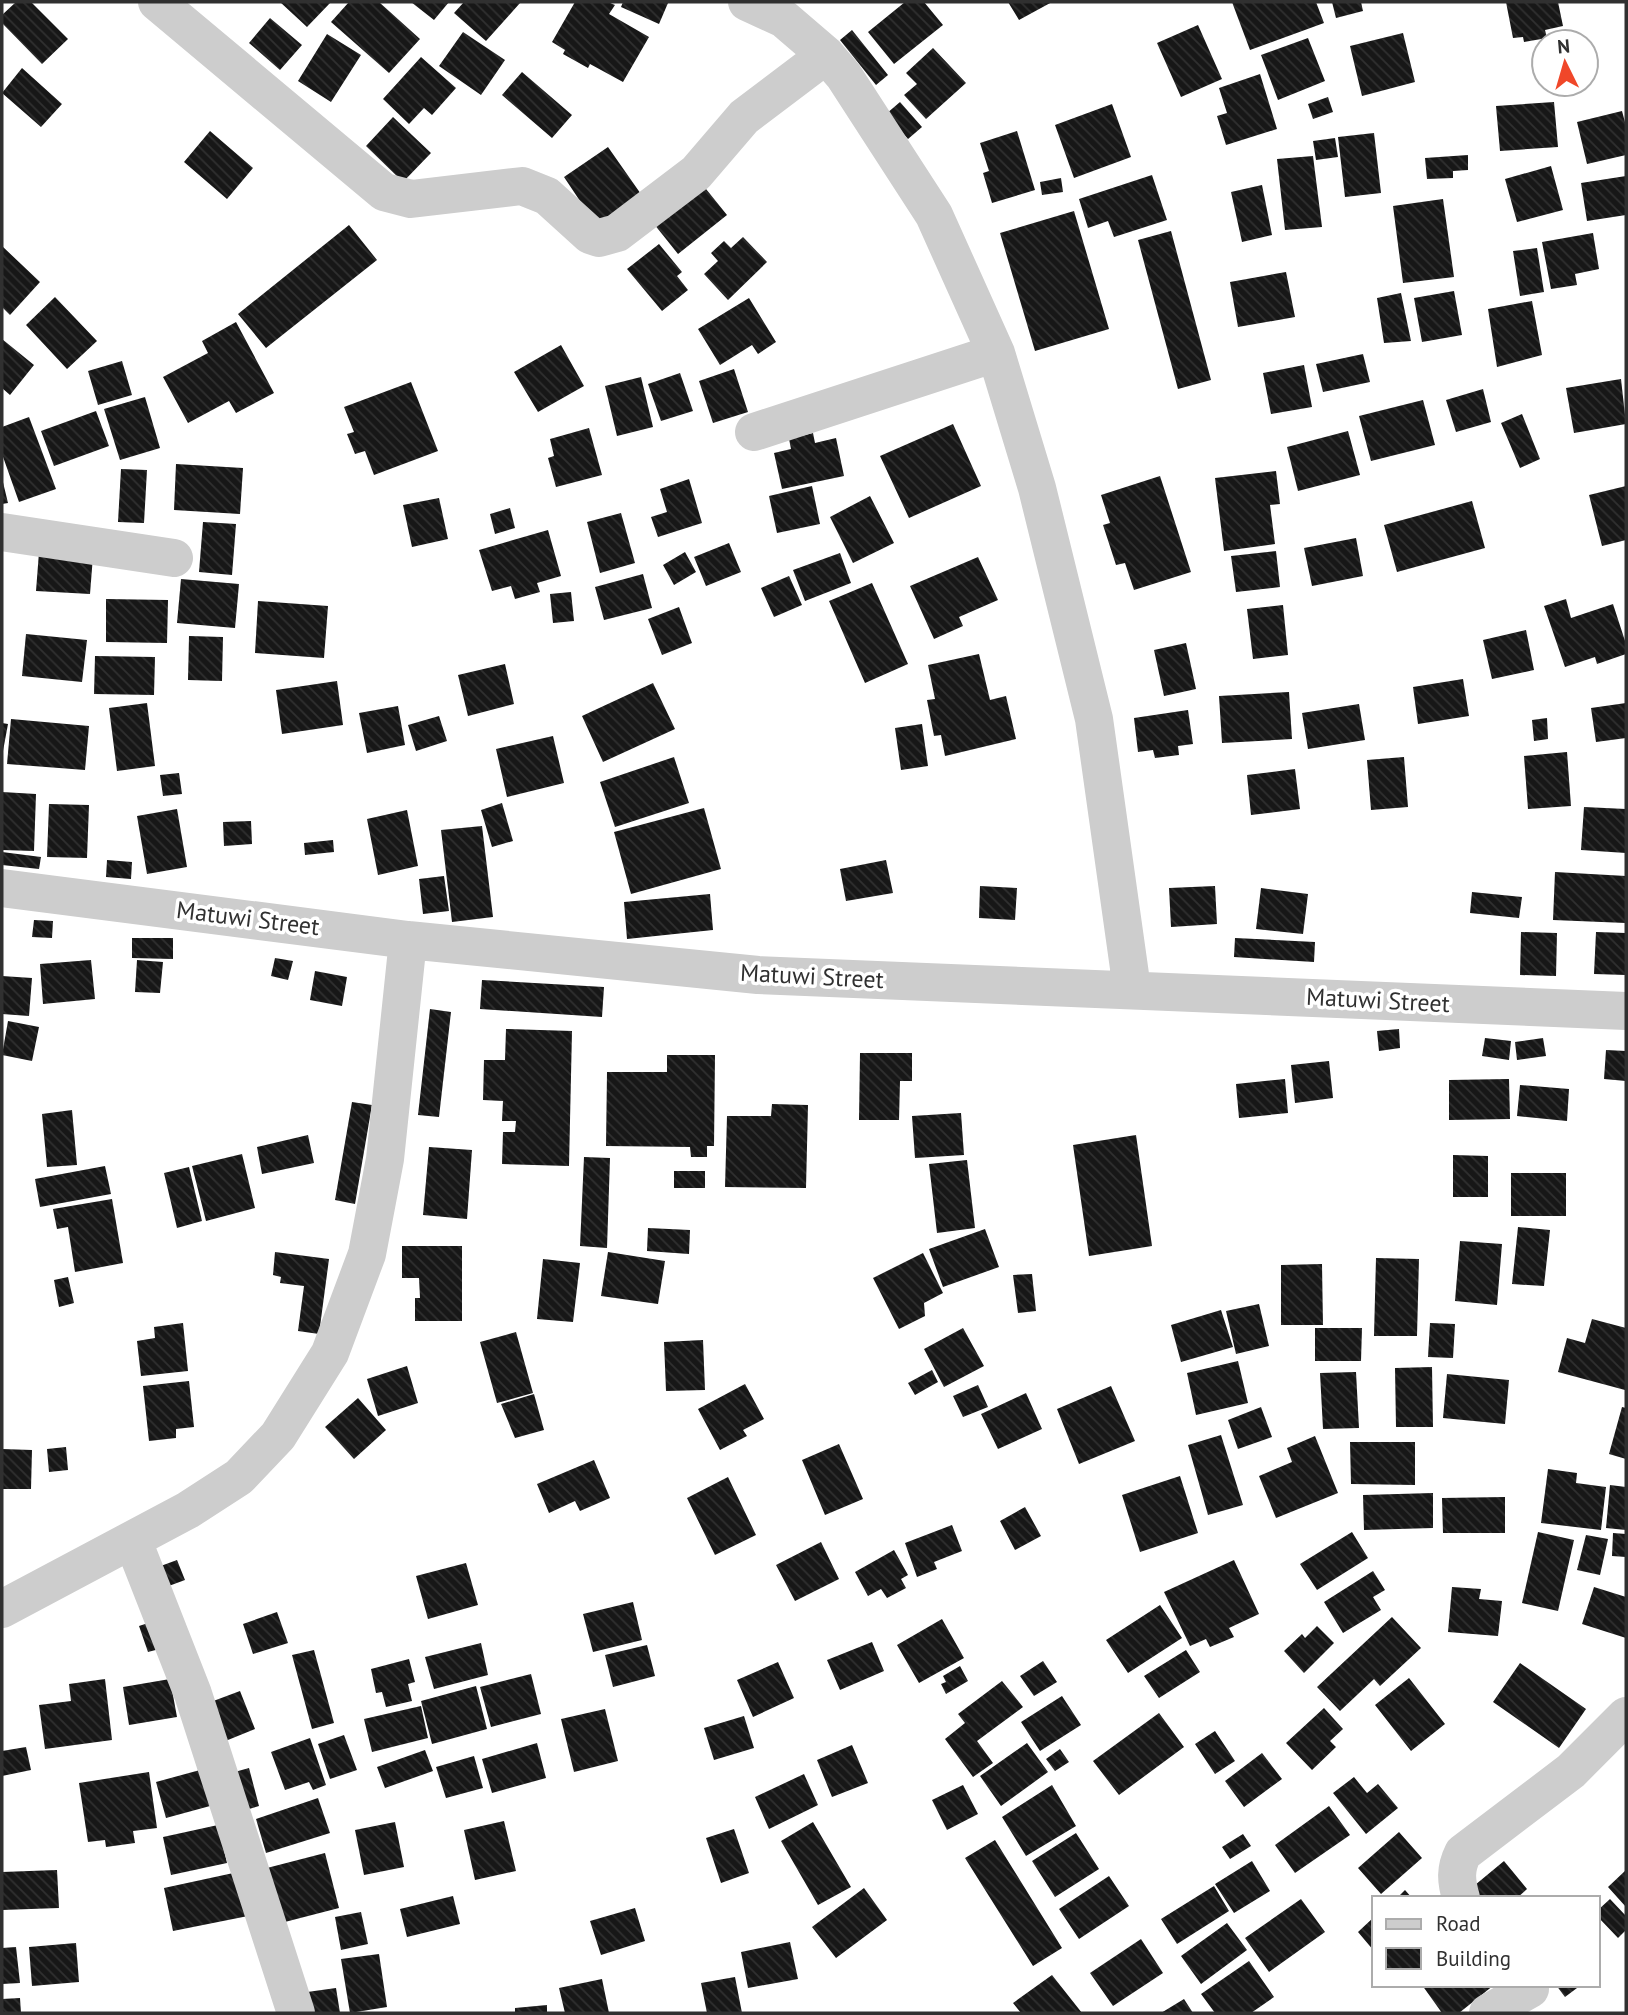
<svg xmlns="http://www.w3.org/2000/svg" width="1628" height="2015" viewBox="0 0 1628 2015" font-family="'PT Sans',sans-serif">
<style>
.building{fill:url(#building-back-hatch)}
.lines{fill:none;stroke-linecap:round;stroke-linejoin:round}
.street{stroke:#cdcdcd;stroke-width:38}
.labels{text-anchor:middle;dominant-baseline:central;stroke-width:7;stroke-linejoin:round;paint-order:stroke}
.street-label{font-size:24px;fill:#303030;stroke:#fff}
</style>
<defs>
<pattern id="building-back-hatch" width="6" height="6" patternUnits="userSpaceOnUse" patternTransform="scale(1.75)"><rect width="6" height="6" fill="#171717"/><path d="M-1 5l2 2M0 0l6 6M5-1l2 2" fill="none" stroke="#303030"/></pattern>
</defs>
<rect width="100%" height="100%" fill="#fff"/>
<path class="building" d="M16 2H31L68 39 42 64 2 23V15Z
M280 2H331L307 27Z
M349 2H379L420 39 389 73 331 22Z
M411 2H449L434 20Z
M464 2H518L520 3 486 41 454 13Z
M575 2H608L615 5 609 14 649 37 623 82 590 64 588 68 563 54 565 50 552 42Z
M623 2H664L668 3 659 24 621 7Z
M905 2H924L943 25 894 64 868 32Z
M1008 2H1052L1019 20Z
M1232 2H1316L1324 23 1250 50Z
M1332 2H1361L1363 11 1336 18Z
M1506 2H1558L1563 26 1545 30 1547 38 1524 42 1523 37 1513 38Z
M270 18 302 45 280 70 249 43Z
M1198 25 1222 79 1181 97 1157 43Z
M852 30 888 75 876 85 840 40Z
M463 32 505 60 481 95 439 66Z
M1403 33 1415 82 1362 96 1350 46Z
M327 34 361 55 331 102 298 81Z
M1308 38 1325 81 1278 100 1261 55Z
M933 48 966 83 926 119 904 95 917 84 906 73Z
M421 57 456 88 432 115 424 108 409 124 383 99Z
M22 68 62 104 41 127 2 93Z
M522 72 572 115 552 138 502 95Z
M1260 74 1277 129 1226 145 1217 116 1227 113 1219 88Z
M1328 97 1333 112 1313 119 1308 104Z
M900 102 922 127 908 139 886 114Z
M1554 102 1558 147 1500 151 1496 106Z
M1112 104 1131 157 1074 178 1055 125Z
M1622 111 1626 126V155L1587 164 1577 122Z
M393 117 431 153 403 182 366 146Z
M210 131 253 168 227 199 184 162Z
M1017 131 1035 190 992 203 983 173 989 171 980 143Z
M1374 133 1381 193 1345 197 1338 137Z
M1335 138 1338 157 1316 160 1313 141Z
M608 147 643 197 598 228 564 177Z
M1468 155V170L1453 171V178L1427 179 1425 158Z
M1313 156 1322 227 1285 230 1277 159Z
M1551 166 1563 210 1517 222 1505 179Z
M1152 175 1167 220 1114 237 1108 221 1088 228 1079 199Z
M1626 176V215L1587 221 1581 183Z
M1061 178 1063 192 1042 195 1040 182Z
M702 184 727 215 678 254 654 224Z
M1262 185 1272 235 1242 242 1231 192Z
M1443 199 1454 277 1403 283 1393 206Z
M1074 211 1109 329 1035 351 1000 233Z
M349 225 377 260 266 348 238 314Z
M1171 231 1211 380 1178 389 1138 240Z
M1593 233 1599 269 1575 274 1577 285 1551 289 1542 242Z
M743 237 767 262 728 300 704 274 718 261 711 253 724 241 731 248Z
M659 244 682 272 677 276 688 290 662 311 627 269Z
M2 246 40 282 10 315 2 307Z
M1537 248 1544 292 1520 296 1513 251Z
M1286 272 1295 317 1238 327 1230 282Z
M1454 291 1462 335 1422 342 1414 298Z
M1401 293 1411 341 1384 343 1377 298Z
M55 297 97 341 67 369 26 325Z
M749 298 776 342 758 354 752 345 720 365 698 329Z
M1532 301 1542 355 1497 367 1488 309Z
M236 322 274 393 236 413 229 401 188 423 163 377 208 353 202 341Z
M2 339 34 365 10 395 2 388Z
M561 345 584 386 538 412 514 372Z
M1363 354 1370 382 1323 392 1316 364Z
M122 361 132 395 98 405 88 371Z
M1304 365 1312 407 1271 414 1263 373Z
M734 369 748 412 713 423 699 381Z
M680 373 693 411 661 421 648 384Z
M641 377 653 427 617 436 605 386Z
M1621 379 1626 424 1574 433 1566 388Z
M411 382 438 451 374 475 365 451 355 454 347 434 354 432 344 407Z
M1483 389 1491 422 1456 432 1446 400Z
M145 397 160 448 120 460 104 409Z
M1423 400 1435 445 1371 461 1359 416Z
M96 411 109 446 54 466 41 431Z
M1522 414 1540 459 1520 468 1501 423Z
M29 417 56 489 19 502 2 454V427Z
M953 424 981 486 909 518 880 456Z
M589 428 602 475 556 487 548 458 554 456 550 439Z
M1348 431 1360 475 1298 491 1287 447Z
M813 433 815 443 836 438 844 476 782 489 774 453 791 449 789 439Z
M176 464 243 468 240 514 174 510Z
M121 469 147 470 144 523 118 522Z
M1276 471 1280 504 1270 505 1275 544 1224 551 1215 478Z
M1160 476 1191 572 1134 590 1125 563 1116 565 1103 525 1110 523 1101 495Z
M2 478 8 503 2 504Z
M689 479 702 523 658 537 651 517 667 512 660 489Z
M812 486 820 524 777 533 769 496Z
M1626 486V540L1602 546 1589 495Z
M870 496 894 543 853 563 830 517Z
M439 498 448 539 412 547 403 505Z
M1472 501 1485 548 1397 572 1384 525Z
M510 508 515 528 495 534 490 514Z
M621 513 635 563 600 573 587 522Z
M203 522 236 524 232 575 199 572Z
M548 530 561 576 537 583 540 592 515 599 511 586 492 591 479 550Z
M1356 538 1363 576 1312 586 1304 548Z
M729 543 741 572 706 586 694 557Z
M1276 551 1280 587 1236 592 1231 556Z
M39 552 93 556 90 594 36 591Z
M685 552 696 572 674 585 663 565Z
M840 553 851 583 805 601 793 570Z
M978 557 998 600 959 617 963 626 934 639 910 586Z
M643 574 652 608 604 620 595 587Z
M789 576 802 605 774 617 761 588Z
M181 579 239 584 235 628 177 623Z
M872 583 908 664 865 683 829 601Z
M571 592 574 621 553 623 550 594Z
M106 599 168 600 167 643 106 642Z
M1566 599 1571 618 1613 604 1626 644V654L1597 664 1595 657 1565 667 1544 606Z
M258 601 328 606 324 658 255 653Z
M1283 605 1288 655 1253 659 1247 609Z
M679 607 692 643 662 655 648 619Z
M1526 630 1534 670 1492 679 1483 640Z
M26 634 87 640 82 682 22 676Z
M189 636 223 637 222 681 188 680Z
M1186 643 1196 689 1164 696 1154 650Z
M979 654 990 700 1006 696 1016 739 945 756 941 735 934 736 927 700 935 699 928 665Z
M95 656 155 657 154 695 94 694Z
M505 664 514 704 468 716 458 675Z
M1463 679 1469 716 1418 724 1413 687Z
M337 681 343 725 282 734 276 690Z
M653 683 675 729 603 762 582 716Z
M1289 692 1292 739 1222 743 1219 696Z
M147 703 155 766 117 771 109 708Z
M1626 703V738L1596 742 1591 708Z
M1359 704 1365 740 1308 749 1302 713Z
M398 706 405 745 367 753 359 713Z
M1188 710 1193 744 1178 746 1179 755 1155 758 1153 750 1138 752 1134 718Z
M439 716 447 741 416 751 408 725Z
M1547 718 1548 739 1534 741 1532 720Z
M11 719 89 726 85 770 7 764Z
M2 723 8 724 3 751H2Z
M922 724 928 766 901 770 895 728Z
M553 736 564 783 507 797 496 749Z
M1567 752 1571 806 1528 809 1524 756Z
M674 757 689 803 615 827 600 782Z
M1404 757 1408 807 1371 810 1367 760Z
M1295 769 1300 809 1251 815 1247 775Z
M179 773 182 794 163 796 160 775Z
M2 792 36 794 34 851 2 850Z
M502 803 513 841 492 847 481 810Z
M49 804 89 805 87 858 47 857Z
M1584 807 1626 809V853L1581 850Z
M704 808 721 869 631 894 614 832Z
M177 809 187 867 147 874 137 816Z
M407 810 418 866 378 875 367 819Z
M251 821 252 844 224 846 223 822Z
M482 826 493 917 452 922 441 830Z
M333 840 334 852 305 855 304 843Z
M2 852 41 857 39 869 2 865Z
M107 860 132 862 131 879 106 877Z
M886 860 893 893 846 901 840 869Z
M1555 872 1626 876V923L1553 920Z
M444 876 449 911 423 914 419 879Z
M980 886 1017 888 1015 920 979 918Z
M1215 886 1217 924 1171 927 1169 888Z
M1261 888 1308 894 1303 934 1256 929Z
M1472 892 1522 897 1519 918 1470 913Z
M710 894 713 930 627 939 624 902Z
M34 920 53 921 52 938 32 937Z
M1521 932 1557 933 1556 976 1520 975Z
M1596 932 1626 933V975L1594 974Z
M132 938H173V959L132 958Z
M1235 938 1315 942 1314 962 1234 957Z
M275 958 293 961 288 980 271 976Z
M91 960 95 999 43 1004 40 964Z
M137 960 163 962 160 993 135 992Z
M315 971 347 977 342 1006 310 1000Z
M2 976 32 978 29 1016 2 1014Z
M482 980 604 987 602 1017 480 1009Z
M430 1009 451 1012 439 1117 418 1115Z
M8 1021 39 1027 32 1061 2 1055Z
M506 1029 572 1031 569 1166 502 1164 503 1132H515L516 1121H502L503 1101 483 1100 484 1060H505Z
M1399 1029 1400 1048 1379 1051 1377 1031Z
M1485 1038 1511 1041 1509 1060 1482 1056Z
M1543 1038 1546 1056 1517 1060 1515 1042Z
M1606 1050 1626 1051V1081L1604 1079Z
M860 1053H912V1081H900L899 1120H859Z
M667 1055H715L714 1146H707V1157H691L690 1147 606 1146 607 1072H667Z
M1329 1061 1333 1098 1295 1103 1291 1065Z
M1285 1079 1288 1113 1239 1118 1236 1084Z
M1509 1079 1510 1119 1449 1120V1080Z
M1520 1085 1569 1089 1567 1121 1517 1116Z
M352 1102 372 1105 355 1204 335 1200Z
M772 1104 808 1105 806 1188 725 1187 727 1116H771Z
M72 1110 77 1165 47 1167 42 1114Z
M961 1113 964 1155 915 1158 912 1116Z
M308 1135 314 1163 262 1174 257 1147Z
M1136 1135 1152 1246 1089 1256 1073 1145Z
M429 1147 472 1150 467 1219 423 1215Z
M242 1154 255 1208 206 1221 192 1166Z
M1453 1155 1488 1156V1197H1453Z
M584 1157 610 1158 607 1248 580 1246Z
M967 1160 975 1228 937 1233 929 1164Z
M105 1166 111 1194 40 1207 35 1179Z
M189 1167 202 1221 177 1228 164 1173Z
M674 1171H705V1188H674Z
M1511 1173H1566V1216H1511Z
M112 1199 123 1263 75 1272 68 1227 57 1229 53 1209Z
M1518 1227 1550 1230 1544 1286 1512 1284Z
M648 1228 690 1230 689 1254 647 1251Z
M985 1229 999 1267 943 1287 929 1249Z
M1460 1241 1502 1244 1497 1305 1455 1301Z
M402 1246H462V1321H415V1298H420L419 1278H402Z
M275 1252 329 1259 319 1334 298 1331 304 1286 280 1283 281 1277 273 1275Z
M608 1252 665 1261 658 1304 601 1296Z
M923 1253 943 1293 924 1303 925 1316 899 1329 873 1278Z
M1376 1258 1419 1259 1417 1336H1374Z
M543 1259 580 1263 573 1322 537 1319Z
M1322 1264 1323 1325H1281V1265Z
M1032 1274 1036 1311 1018 1313 1013 1275Z
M68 1277 74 1303 59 1307 54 1280Z
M1259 1304 1269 1346 1236 1354 1226 1311Z
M1221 1310 1233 1347 1181 1362 1171 1325Z
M1592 1319 1626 1328 1625 1390 1558 1372 1567 1338 1585 1343Z
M183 1323 188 1371 141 1376 137 1341 155 1338 154 1327Z
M1430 1323 1455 1324 1453 1358 1428 1357Z
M963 1328 984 1366 944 1387 924 1349Z
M1315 1328H1362L1361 1361H1315Z
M516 1332 533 1393 497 1403 480 1342Z
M703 1340 705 1390 666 1391 664 1342Z
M1238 1361 1248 1403 1196 1415 1187 1373Z
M407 1366 418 1403 378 1416 367 1379Z
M1432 1367 1433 1427H1396L1395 1368Z
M932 1370 938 1382 915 1395 908 1383Z
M1356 1372 1359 1428 1323 1429 1320 1373Z
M1447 1374 1509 1380 1505 1424 1443 1418Z
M189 1381 194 1427 176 1429V1438L149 1441 143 1386Z
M745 1384 764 1419 743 1430 747 1436 720 1450 698 1409Z
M978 1385 988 1407 963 1417 953 1396Z
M1111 1386 1135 1441 1079 1464 1057 1409Z
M1026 1393 1042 1429 998 1449 981 1414Z
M534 1394 544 1430 515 1438 501 1404Z
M358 1398 386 1430 354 1459 325 1427Z
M1261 1407 1272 1437 1238 1449 1228 1420Z
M1622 1407 1626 1408V1459L1609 1454Z
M1221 1435 1243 1505 1208 1515 1188 1445Z
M1315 1436 1338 1493 1276 1518 1259 1476 1292 1462 1287 1448Z
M1350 1442H1415V1485L1351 1484Z
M839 1444 863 1499 825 1515 802 1460Z
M66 1447 68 1470 49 1472 47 1449Z
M2 1449 32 1450 31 1489H2Z
M594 1460 610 1498 580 1511 575 1501 549 1513 537 1484Z
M1548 1469 1577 1473 1576 1483 1606 1487 1601 1530 1541 1523Z
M1180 1476 1198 1533 1140 1552 1122 1495Z
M728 1477 756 1535 715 1555 687 1498Z
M1610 1485 1626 1487V1530L1606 1528Z
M1433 1493V1528L1364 1530 1363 1495Z
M1505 1497V1533H1443L1442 1498Z
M1025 1507 1041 1536 1015 1550 1000 1521Z
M952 1525 962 1551 934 1562 937 1569 917 1577 905 1543Z
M1352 1532 1368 1558 1317 1590 1300 1564Z
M1538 1532 1574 1540 1558 1611 1522 1603Z
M1613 1533 1626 1534V1557L1612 1556Z
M1586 1535 1608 1539 1600 1575 1577 1570Z
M821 1542 839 1579 795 1601 776 1565Z
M894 1550 908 1575 901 1579 906 1588 887 1598 881 1589 868 1596 855 1572Z
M177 1560 185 1580 166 1587 158 1567Z
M1234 1560 1259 1614 1229 1628 1234 1637 1210 1647 1206 1639 1190 1646 1164 1592Z
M466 1563 478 1605 428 1619 416 1576Z
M1373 1571 1385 1590 1373 1597 1381 1610 1343 1633 1324 1602Z
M1452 1587 1481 1589 1479 1599 1502 1601 1498 1636 1448 1632Z
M1594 1587 1626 1597V1638L1582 1624Z
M633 1602 642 1640 593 1652 583 1614Z
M1160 1605 1182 1638 1128 1673 1106 1640Z
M277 1612 288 1643 253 1654 243 1624Z
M1392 1617 1421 1648 1380 1686 1374 1679 1340 1711 1317 1687Z
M942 1619 964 1658 919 1683 897 1645Z
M157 1620 167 1647 148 1652 139 1626Z
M1317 1626 1334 1643 1304 1673 1284 1651 1302 1634 1305 1638Z
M872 1642 884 1671 840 1690 827 1660Z
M481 1643 488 1675 434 1689 425 1657Z
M647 1645 655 1676 613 1687 605 1655Z
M314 1650 334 1723 312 1729 292 1655Z
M1186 1650 1200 1672 1159 1698 1144 1676Z
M409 1659 415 1682 408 1684 412 1701 386 1707 382 1692 376 1693 371 1669Z
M1043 1661 1057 1682 1034 1696 1020 1676Z
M778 1662 794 1698 753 1717 737 1680Z
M1520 1663 1586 1709 1559 1748 1493 1702Z
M960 1666 968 1681 946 1694 941 1684 946 1682 943 1676Z
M531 1674 541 1714 491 1727 480 1687Z
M1409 1678 1445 1724 1411 1751 1375 1705Z
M105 1679 112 1740 45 1749 39 1705 71 1701 69 1684Z
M170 1679 177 1717 129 1725 123 1687Z
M1002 1681 1023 1707 977 1741 993 1763 973 1777 945 1739 965 1723 958 1714Z
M476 1686 487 1729 432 1744 421 1701Z
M240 1691 255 1729 223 1742 208 1703Z
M1062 1696 1081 1725 1040 1751 1021 1722Z
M421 1706 428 1738 372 1752 364 1719Z
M1324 1708 1343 1729 1330 1741 1336 1747 1312 1770 1286 1743Z
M605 1709 618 1761 574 1772 561 1719Z
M1159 1713 1184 1747 1119 1795 1093 1761Z
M744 1716 754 1748 714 1760 704 1728Z
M1215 1731 1235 1761 1215 1774 1195 1744Z
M344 1735 357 1770 330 1779 318 1744Z
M310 1738 326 1785 313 1790 309 1782 285 1790 271 1752Z
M537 1743 546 1778 492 1793 482 1759Z
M1027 1743 1048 1772 1001 1806 980 1776Z
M852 1745 868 1783 832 1797 817 1760Z
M26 1747 31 1770 2 1776V1751Z
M1060 1749 1069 1762 1055 1771 1046 1759Z
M425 1750 433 1771 385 1788 377 1767Z
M1262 1753 1282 1779 1244 1807 1225 1781Z
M474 1756 483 1788 446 1798 436 1767Z
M211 1767 221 1803 166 1818 156 1782Z
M249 1768 259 1806 242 1811 231 1773Z
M149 1772 157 1828 133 1831 135 1843 106 1847 105 1840 88 1842 79 1783Z
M804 1774 818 1805 769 1829 755 1797Z
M1354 1777 1367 1793 1378 1784 1398 1808 1366 1834 1333 1793Z
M963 1785 978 1814 947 1830 932 1800Z
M1052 1785 1076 1826 1026 1856 1002 1817Z
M318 1798 330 1833 266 1853 256 1819Z
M1329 1806 1350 1835 1295 1873 1275 1845Z
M504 1821 516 1871 475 1880 464 1830Z
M395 1822 404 1867 364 1875 355 1830Z
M813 1822 851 1887 818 1905 781 1841Z
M218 1825 227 1863 171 1875 163 1837Z
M734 1829 749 1873 721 1883 706 1838Z
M1399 1832 1422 1858 1381 1894 1358 1868Z
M1076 1833 1099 1869 1055 1897 1032 1861Z
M1243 1834 1251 1846 1230 1859 1222 1847Z
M995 1840 1062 1948 1033 1966 965 1858Z
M325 1853 339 1908 281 1923 267 1868Z
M1252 1861 1270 1891 1234 1913 1215 1884Z
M1504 1861 1527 1889 1517 1898H1476L1469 1890Z
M57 1870 59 1908 2 1910V1872Z
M1626 1870V1907L1608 1887Z
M238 1872 248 1916 173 1931 164 1888Z
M1109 1876 1129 1906 1079 1939 1059 1909Z
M1214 1886 1229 1911 1177 1944 1161 1919Z
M864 1888 887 1920 836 1958 812 1927Z
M1405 1890 1412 1898H1397Z
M453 1896 460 1924 407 1937 400 1909Z
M1301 1899 1325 1932 1269 1972 1245 1938Z
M1610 1899 1626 1916V1930L1618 1938 1598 1917V1910Z
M635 1908 645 1941 601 1955 590 1921Z
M361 1912 368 1944 341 1950 335 1917Z
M1374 1917V1951L1358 1932Z
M1227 1923 1247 1950 1201 1984 1181 1956Z
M1141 1939 1163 1973 1113 2006 1090 1973Z
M790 1942 798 1979 748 1988 741 1952Z
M76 1943 79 1982 32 1986 29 1947Z
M16 1947 20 1983 2 1984V1948Z
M379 1954 387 2007 350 2013 341 1959Z
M1249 1961 1274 1997 1251 2013H1215L1201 1994Z
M1052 1975 1082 2013H1021L1013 2003Z
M735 1977 742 2013H707L701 1983Z
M602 1979 609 2013H565L559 1988Z
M1422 1985H1494L1459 2013H1442Z
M1556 1985H1581L1565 1997Z
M336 1988 340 2013H304L300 1993Z
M20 1998 21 2013H2V1999Z
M1184 1999 1193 2013H1161Z
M547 2005V2013H515V2008Z"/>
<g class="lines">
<path class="street" d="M157 2 384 192 411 199 522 186 547 196 590 235 599 238 617 233 696 173 744 117 826 55
M747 2 784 19 826 55 844 76 934 215 996 353 1037 488 1094 719 1132 989
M754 432 996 353
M2 532 174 558
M2 888 408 940 758 975 1626 1011
M133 1541 193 1694 296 2013
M2 1609 188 1510 239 1477 278 1436 330 1353 367 1254 385 1159 408 940
M1461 1898C1456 1881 1455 1869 1463 1853L1571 1771 1626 1716
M1488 2013 1530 1989"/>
</g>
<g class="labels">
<g class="street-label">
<text transform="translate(248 918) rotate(7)">Matuwi Street</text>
<text transform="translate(812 976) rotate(3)">Matuwi Street</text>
<text transform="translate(1378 1000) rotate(3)">Matuwi Street</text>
</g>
</g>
<rect width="1628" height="2015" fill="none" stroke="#303030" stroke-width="7"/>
<rect x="1372" y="1896" width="228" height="91" fill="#ffffff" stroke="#acacac" stroke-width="2"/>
<rect x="1386" y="1919" width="35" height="10" fill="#cdcdcd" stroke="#acacac" stroke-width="2"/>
<text x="1436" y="1931" font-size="21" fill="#303030">Road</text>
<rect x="1386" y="1948" width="35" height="21" fill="url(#building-back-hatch)" stroke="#acacac" stroke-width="2"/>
<text x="1436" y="1966" font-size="21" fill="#303030">Building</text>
<g transform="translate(1565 63) rotate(355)"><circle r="33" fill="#ffffff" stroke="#acacac" stroke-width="2"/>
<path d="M0-5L12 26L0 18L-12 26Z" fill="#f04729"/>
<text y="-10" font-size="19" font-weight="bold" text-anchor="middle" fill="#303030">N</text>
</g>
</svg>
